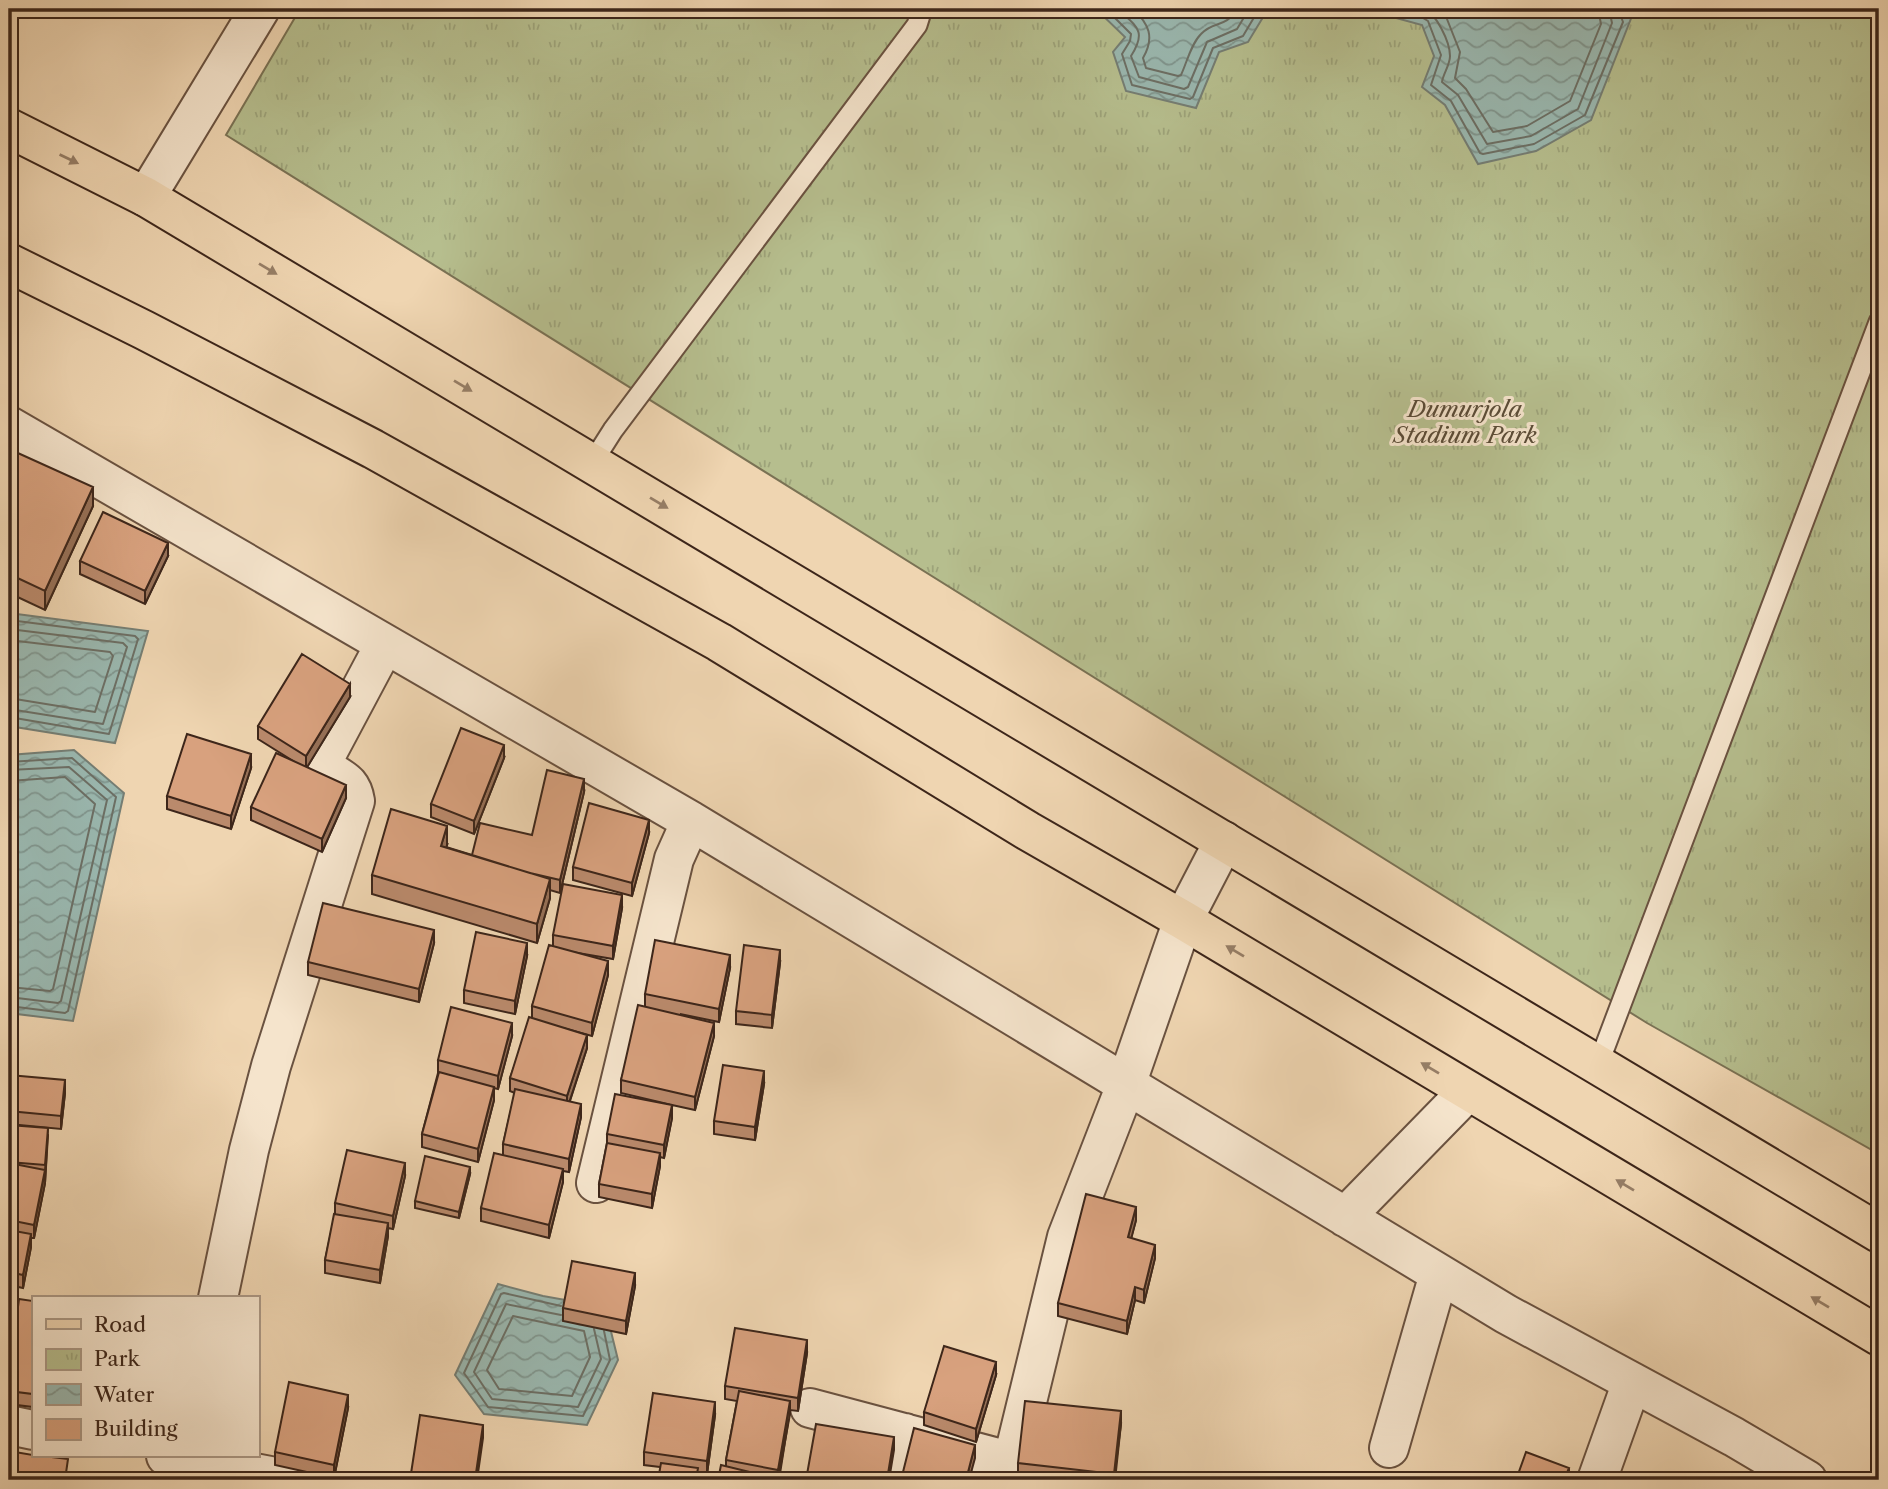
<svg xmlns="http://www.w3.org/2000/svg" width="1888" height="1489" viewBox="0 0 1888 1489" font-family="'Libre Caslon Text',serif">
<style>
.park{fill:url(#park-tufts);stroke:#7a7254;stroke-width:2}
.water{fill:url(#water-waves);stroke:#757e74;stroke-width:2}
.lines{fill:none;stroke-linecap:round;stroke-linejoin:round}
.shore{stroke:#6c6f65;stroke-width:2}
.lane-casing{stroke:#6a5240;stroke-width:23}
.street-casing{stroke:#6a5240;stroke-width:42}
.primary-casing{stroke:#3d261a;stroke-width:42}
.lane{stroke:#f5e4cc;stroke-width:19}
.street{stroke:#f5e4cc;stroke-width:38}
.primary{stroke:#efd5b1;stroke-width:38}
.wall{fill:#ba8a6c;stroke:#3d261a;stroke-width:2}
.shaded-wall{fill:#977158;stroke:#3d261a;stroke-width:2}
.building{fill:#d8a17e;stroke:#3d261a;stroke-width:2}
.oneway{fill:#967e66}
.labels{text-anchor:middle;dominant-baseline:central;stroke-width:6;stroke-linejoin:round;paint-order:stroke}
.park-label{font-size:23px;font-style:italic;fill:#5b4c37;stroke:#f5e4cc}
</style>
<defs>
<pattern id="park-tufts" width="24" height="20" patternUnits="userSpaceOnUse" patternTransform="scale(1.75)"><rect width="24" height="20" fill="#b6be8e"/><path d="M3 7l-1-3M5 7V3M7 7l1-3M15 17l-1-3M17 17v-4M19 17l1-3" fill="none" stroke="#9da37a"/></pattern>
<pattern id="water-waves" width="16" height="10" patternUnits="userSpaceOnUse" patternTransform="scale(1.75)"><rect width="16" height="10" fill="#9ab8b0"/><path d="M0 5q4-4 8 0t8 0" fill="none" stroke="#7f958e"/></pattern>
</defs>
<rect width="100%" height="100%" fill="#efd5b1"/>
<filter id="stains"><feTurbulence type="fractalNoise" baseFrequency=".00286" numOctaves="4"/><feColorMatrix values="0 0 0 0 .2 0 0 0 0 .09 0 0 0 0 .02 0 0 0 .5 -.17"/></filter>
<radialGradient id="worn" r=".72"><stop offset=".6" stop-color="#630" stop-opacity="0"/><stop offset="1" stop-color="#630" stop-opacity=".3"/></radialGradient>
<path class="park" d="M300 9H1879V1154L1647 1023 226 135Z"/>
<path class="water" d="M1096 9H1268L1248 42 1219 52 1196 108 1126 91 1113 52 1125 37Z
M1363 9H1620L1632 16 1591 120 1536 151 1478 164 1445 105 1422 87 1434 56 1422 25Z
M9 613 148 631 115 743 15 727 9 723Z
M74 750 124 793 73 1021 9 1013V755Z
M498 1284 543 1296 605 1307 618 1360 587 1425 484 1414 455 1375Z"/>
<g class="lines">
<path class="shore" d="M1106 9 1131 34 1130 41 1122 54 1132 85 1190 99 1193 97 1213 48 1243 36 1259 9
M1118 9C1137 27 1147 31 1131 56L1139 77 1184 89 1188 87 1207 42 1237 29 1249 9
M1133 9C1149 24 1155 37 1143 58L1146 68 1178 76 1181 75C1187 62 1191 44 1201 34 1214 20 1225 29 1237 9
M1390 9 1423 18 1428 21 1441 55 1431 85 1451 101 1480 153 1483 154 1534 144 1585 115 1623 22 1618 9
M1424 9C1436 13 1450 42 1450 56 1450 65 1443 74 1442 82L1458 95 1487 144 1531 136 1578 109 1612 23 1609 9
M1443 9 1460 52 1455 78 1466 89 1493 132 1527 126 1570 101 1601 24 1598 9
M9 620 135 636 138 639 109 734 9 717
M9 629 123 643 127 647 103 724 9 709
M9 640 110 652 113 656 95 712 9 698
M9 762 72 758 116 797 68 1011 65 1013 9 1006
M9 770 69 767 107 800 61 1001 58 1003 9 997
M9 781 65 777 95 804 53 989 50 991 9 987
M561 1306 504 1293 501 1294 464 1373 488 1407 583 1416 610 1360 604 1331
M561 1315 506 1304 474 1372 492 1399 578 1407 601 1359 594 1329
M513 1316 584 1331 590 1357 572 1396 499 1389 487 1370Z"/>
<g class="lane-casing">
<path id="lane" d="M592 463 613 430 917 25 922 9
M1598 1065 1879 322"/>
</g>
<g class="street-casing">
<path id="street" d="M146 197 260 9
M9 426 691 821
M596 1183 674 859 691 821 1506 1314 1734 1437 1807 1480
M1345 1217 1468 1091
M218 1298 249 1150 271 1066 355 801C352 782 343 780 328 770L326 762 327 753 385 644
M810 1408 1013 1462
M9 1425 33 1430
M1389 1448 1439 1274
M166 1456 291 1480
M897 1480 905 1433
M1008 1480 1067 1237 1126 1085 1183 920 1224 841
M1597 1480 1632 1382"/>
</g>
<g class="primary-casing">
<path id="primary" d="M9 128 146 197 1879 1233
M9 263 144 330 373 449 719 642 1028 831 1183 920 1879 1336"/>
</g>
<use href="#lane" class="lane"/>
<use href="#street" class="street"/>
<use href="#primary" class="primary"/>
</g>
<path class="wall" d="M9 449 93 506 45 610 9 593Z
M168 556 145 604 80 574V561Z
M350 697 307 767 346 798 322 852 251 820V807L293 761 258 739V726Z
M504 758 474 834 431 817V804Z
M251 768 231 829 167 809V796Z
M584 792 560 893 550 890V898L537 943 372 894V875L447 845 446 847 472 855 532 835Z
M649 833 632 896 573 880V867Z
M622 908 613 959 572 952 608 975 592 1036 563 1028 587 1048 570 1101 581 1117 569 1172 563 1171V1182L549 1238 481 1221V1208L503 1155V1144L515 1093 510 1091V1078L532 1018V1006L553 947V935Z
M434 943 419 1002 308 975V962Z
M527 956 515 1014 464 1003V990Z
M780 963 772 1028 736 1024V1011Z
M730 968 719 1022 680 1014 714 1036 695 1110 672 1105V1118L664 1158 660 1157V1166L652 1208 599 1197V1184L607 1143V1134L668 1104 621 1093V1080L645 1006V994Z
M512 1036 498 1089 494 1088V1100L478 1162 422 1147V1134L438 1073V1060Z
M9 1075 65 1093 61 1129 9 1124Z
M764 1084 755 1140 714 1134V1121Z
M9 1125 48 1135 45 1183 34 1238H31V1247L23 1288 9 1285Z
M470 1174 459 1218 415 1208V1201Z
M405 1176 393 1229 388 1228V1236L380 1283 325 1273V1260L335 1214V1203Z
M1136 1220 1131 1238 1155 1258 1144 1303 1135 1300 1127 1334 1058 1316V1303Z
M635 1286 626 1334 563 1321V1308Z
M33 1301V1407L9 1404V1376Z
M807 1353 798 1411 790 1410 779 1480 758 1479V1480L726 1467V1460L737 1401 725 1399V1386Z
M996 1375 976 1442 924 1425V1412Z
M348 1408 334 1478 275 1465V1452Z
M715 1415 707 1474 698 1473V1480L660 1467 644 1465V1452Z
M1121 1424 1115 1480H1057L1018 1476V1463Z"/>
<path class="shaded-wall" d="M93 487V506L45 610V591Z
M168 543V556L145 604V591Z
M350 684V697L306 769V756Z
M504 745V758L474 834V821Z
M251 754V768L231 829V816Z
M584 779V792L560 893V880Z
M346 785V798L322 852V839Z
M649 820V833L632 896V883Z
M447 826V845L441 865V846Z
M550 879V898L537 943V924Z
M622 895V908L613 959V946Z
M434 930V943L419 1002V989Z
M527 943V956L515 1014V1001Z
M780 950V963L772 1028V1015Z
M730 955V968L719 1022V1009Z
M608 961V975L592 1036V1023Z
M512 1023V1036L498 1089V1076Z
M714 1023V1036L695 1110V1097Z
M587 1035V1048L567 1109V1096Z
M764 1071V1084L755 1140V1127Z
M65 1080V1093L61 1129V1116Z
M494 1087V1100L478 1162V1149Z
M581 1104V1117L569 1172V1159Z
M672 1105V1118L664 1158V1145Z
M48 1128 45 1183 34 1238V1225L45 1171Z
M660 1153V1166L652 1208V1194Z
M405 1163V1176L393 1229V1216Z
M470 1167V1174L459 1218V1212Z
M563 1169V1182L549 1238V1225Z
M1136 1207V1220L1128 1251V1237Z
M388 1223V1236L380 1283V1270Z
M31 1234V1247L23 1288V1275Z
M1155 1245V1258L1144 1303V1290Z
M635 1273V1286L626 1334V1321Z
M1135 1287V1300L1127 1334V1321Z
M807 1340V1353L798 1411V1398Z
M996 1362V1375L976 1442V1429Z
M348 1395V1408L334 1478V1465Z
M790 1401V1414L778 1480V1470Z
M715 1402V1415L707 1474V1461Z
M1121 1411V1424L1114 1480V1474Z
M483 1425V1438L477 1480H475Z
M894 1437V1450L889 1480H887Z
M975 1445V1458L969 1480H966Z
M1569 1468V1480H1564Z"/>
<path class="building" d="M9 449 93 487 45 591 9 574Z
M103 512 168 543 145 591 80 561Z
M302 654 350 684 306 756 258 726Z
M461 728 504 745 474 821 431 804Z
M187 734 251 754 231 816 167 796Z
M276 753 346 785 322 839 251 807Z
M547 770 584 779 560 880 530 873 472 855 480 823 532 835Z
M589 803 649 820 632 883 573 867Z
M391 809 447 826 441 846 550 879 537 924 372 875Z
M563 884 622 895 613 946 553 935Z
M323 903 434 930 419 989 308 962Z
M476 932 527 943 515 1001 464 990Z
M655 940 730 955 719 1009 645 994Z
M549 945 608 961 592 1023 532 1006Z
M744 945 780 950 772 1015 736 1011Z
M638 1005 714 1023 695 1097 621 1080Z
M451 1007 512 1023 498 1076 438 1060Z
M529 1017 587 1035 567 1096 510 1078Z
M723 1065 764 1071 755 1127 714 1121Z
M439 1072 494 1087 478 1149 422 1134Z
M9 1075 65 1080 61 1116 9 1111Z
M515 1089 581 1104 569 1159 503 1144Z
M615 1094 672 1105 664 1145 607 1134Z
M9 1125 48 1128 45 1165 9 1162Z
M607 1143 660 1153 652 1194 599 1184Z
M347 1150 405 1163 393 1216 335 1203Z
M494 1153 563 1169 549 1225 481 1208Z
M425 1156 470 1167 459 1212 415 1201Z
M9 1163 45 1170 34 1225 9 1220Z
M1086 1194 1136 1207 1128 1237 1155 1245 1144 1290 1135 1287 1127 1321 1058 1303Z
M334 1214 388 1223 380 1270 325 1260Z
M9 1230 31 1234 23 1275 9 1272Z
M572 1261 635 1273 626 1321 563 1308Z
M19 1299 33 1301V1394L9 1391V1376Z
M735 1328 807 1340 798 1398 725 1386Z
M944 1346 996 1362 976 1429 924 1412Z
M289 1382 348 1395 334 1465 275 1452Z
M739 1391 790 1401 778 1470 726 1460Z
M653 1393 715 1402 707 1461 644 1452Z
M1025 1401 1121 1411 1114 1474 1018 1463Z
M420 1415 483 1425 475 1480H410Z
M816 1424 894 1437 887 1480H806Z
M914 1428 975 1445 966 1480H901Z
M9 1451 33 1455V1456H43L68 1459 65 1480H9Z
M1526 1452 1569 1468 1564 1480H1516Z
M661 1463 698 1468 696 1480H658Z
M721 1465 758 1474 757 1480H718Z"/>
<defs><path id="oneway-solid" d="M-6-.8H1V-3.2L6.5 0L1 3.2V.8H-6Z" transform="scale(1.75)"/></defs>
<g class="oneway">
<use href="#oneway-solid" transform="translate(69 159) rotate(26)"/>
<use href="#oneway-solid" transform="translate(268 269) rotate(31)"/>
<use href="#oneway-solid" transform="translate(463 386) rotate(31)"/>
<use href="#oneway-solid" transform="translate(659 503) rotate(31)"/>
<use href="#oneway-solid" transform="translate(1235 951) rotate(-149)"/>
<use href="#oneway-solid" transform="translate(1430 1068) rotate(-149)"/>
<use href="#oneway-solid" transform="translate(1625 1185) rotate(-149)"/>
<use href="#oneway-solid" transform="translate(1820 1302) rotate(-149)"/>
</g>
<g class="labels">
<g class="park-label">
<text x="1465" y="409">Dumurjola<tspan x="1465" dy="26">Stadium Park</tspan></text>
</g>
</g>
<rect width="1888" height="1489" fill="none" stroke="#efd5b1" stroke-width="35"/>
<rect x="10" y="10" width="1867" height="1468" fill="none" stroke="#3d261a" stroke-width="3.5"/>
<rect x="18" y="18" width="1853" height="1454" fill="none" stroke="#3d261a" stroke-width="2"/>
<rect x="32" y="1296" width="228" height="161" fill="#f5e4cc" stroke="#ab9885" stroke-width="2"/>
<rect x="46" y="1319" width="35" height="10" fill="#efd5b1" stroke="#ab9885" stroke-width="2"/>
<text x="94" y="1332" font-size="21" fill="#3d261a">Road</text>
<rect x="46" y="1349" width="35" height="21" fill="url(#park-tufts)" stroke="#ab9885" stroke-width="2"/>
<text x="94" y="1366" font-size="21" fill="#3d261a">Park</text>
<rect x="46" y="1384" width="35" height="21" fill="url(#water-waves)" stroke="#ab9885" stroke-width="2"/>
<text x="94" y="1402" font-size="21" fill="#3d261a">Water</text>
<rect x="46" y="1419" width="35" height="21" fill="#d8a17e" stroke="#ab9885" stroke-width="2"/>
<text x="94" y="1436" font-size="21" fill="#3d261a">Building</text>
<rect width="100%" height="100%" filter="url(#stains)"/>
<rect width="100%" height="100%" fill="url(#worn)"/>
</svg>
